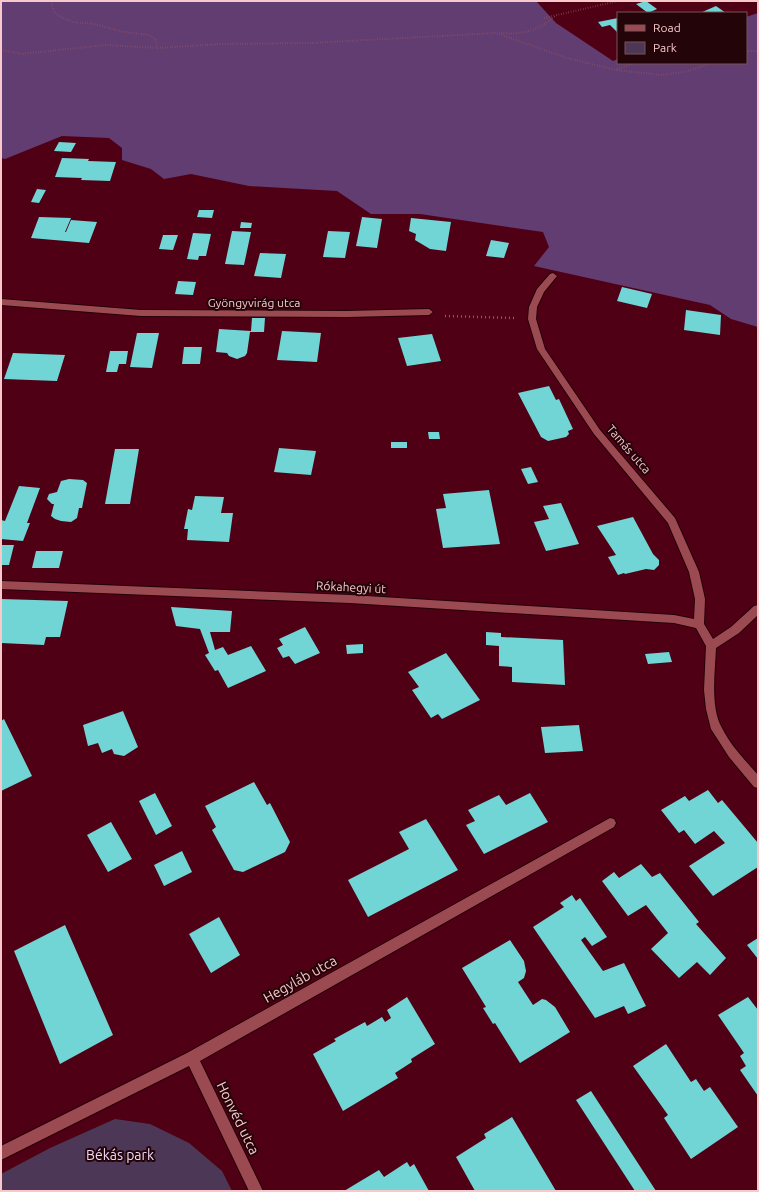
<svg xmlns="http://www.w3.org/2000/svg" width="759" height="1192" viewBox="0 0 759 1192" font-family="Ubuntu,sans-serif">
<style>
.green{fill:#4d3757}
.forest{fill:#623d72}
.building{fill:#71d5d5}
.lines{fill:none;stroke-linecap:round;stroke-linejoin:round}
.street-casing{stroke:#260107;stroke-width:2}
.path-far1{stroke:#975561;stroke-width:2;stroke-dasharray:0.5 2;stroke-linecap:butt}
.path{stroke:#975561;stroke-width:2.5;stroke-dasharray:1 3;stroke-linecap:butt}
.street{fill:#9c4a52;fill-rule:evenodd}
.labels{text-anchor:middle;dominant-baseline:central;stroke-width:4;stroke-linejoin:round;paint-order:stroke}
.street-label{font-size:12px;fill:#f9c8ca;stroke:#230408}
.near-street-label{font-size:14px;fill:#f9c8ca;stroke:#230408}
.near-park-label{font-size:14px;fill:#efd9f9;stroke:#230408}
</style>
<rect width="100%" height="100%" fill="#500015"/>
<path class="green" d="M115 1119 150 1124 189 1143 222 1171 232 1191H1V1174L50 1148Z"/>
<path class="forest" d="M1 1H536L556 23 613 61 618 59V63H746V17L758 13V327L731 319 710 305 534 266 549 247 543 232 420 214H371L337 191 249 186 191 174 164 179 151 169 122 160V148L109 138 62 136 5 159 1 158Z"/>
<path class="building" d="M646 1 657 9 648 13 636 4Z
M716 6 726 13H700Z
M618 18V33L610 25 602 27 598 22Z
M59 142 76 143 71 152 54 151Z
M62 158 89 159 88 161 116 162 110 181 81 180 82 178 55 177Z
M37 189 46 190 39 203 31 202Z
M199 210H214L212 218 197 217Z
M39 217 71 218 65 232H66L71 220 97 222 89 243 31 238Z
M362 217 382 219 377 248 356 246Z
M411 218 451 222 446 251 430 249 415 240 416 234 409 231Z
M241 222 252 223 251 228H240Z
M232 231 251 232 244 265 225 264Z
M328 231 350 232 345 258 323 257Z
M193 233 211 234 206 256H199L198 260 187 259Z
M163 235H178L173 250 159 249Z
M491 240 509 243 504 258 486 256Z
M260 253 286 254 281 278 254 276Z
M178 281 196 282 193 295 175 294Z
M622 287 652 294 647 308 617 301Z
M686 310 721 315 720 335 684 330Z
M252 318H265L264 332H250L247 353 245 356 237 359 229 356 227 353 216 352 219 329 251 331Z
M282 331 321 333 317 362 277 360Z
M137 333H159L152 368 130 367Z
M432 334 441 361 407 366 398 338Z
M184 347H202L200 364H182Z
M110 351H128L126 364H119L117 372H106Z
M13 353 65 355 57 381 4 379Z
M549 386 556 400 559 399 573 429 568 431 569 434 566 437 548 441 541 437 518 393Z
M428 432H439L440 439H429Z
M391 442H407V448H391Z
M279 448 316 451 311 475 274 472Z
M115 449H139L130 504H105Z
M531 467 538 482 528 484 521 469Z
M69 479 83 480 87 483 82 508H79L77 518 71 522 61 521 55 519 51 516 54 504H52L47 499 49 494 57 492 61 481Z
M19 486 40 488 27 523H30L23 541 1 539V520L5 521Z
M489 490 500 544 443 548 436 509 446 508 443 494Z
M195 496 224 497 221 513H233L229 542 187 540 188 529H184L188 509 192 510Z
M561 503 579 544 546 551 534 522 549 519 543 506Z
M633 517 653 554 659 560V565L654 570 646 569 625 574 624 573 618 575 608 557 616 555 597 526Z
M1 545H14L9 565H1Z
M36 551H63L59 568H32Z
M1 599 68 601 60 637H46L44 645 1 643Z
M171 607 232 611 230 632H210L215 650 223 647 228 655 251 646 266 671 228 688 218 670 215 671 205 655 209 653 200 629 176 626Z
M305 627 320 653 295 664 289 656 283 658 277 648 283 645 279 639Z
M486 632 501 633V637L563 640 565 685 512 682V667L499 666V646L486 645Z
M363 644V653L347 654 346 645Z
M669 652 672 662 648 664 645 654Z
M446 653 480 700 442 719 438 714 431 718 412 690 419 687 408 672Z
M123 711 138 747 124 756 114 754 112 749 102 753 98 743 88 746 83 725Z
M4 719 32 776 1 791V721Z
M579 725 583 751 545 753 541 727Z
M254 782 267 805 270 803 290 842 285 852 243 872 234 870 212 830 216 827 205 806Z
M708 790 718 803 722 800 758 843V867L713 896 689 866 725 843 714 831 695 844 684 830 679 833 661 810 685 796 689 801Z
M155 793 172 826 156 835 139 801Z
M530 793 548 822 484 854 466 825 475 821 468 810 499 795 506 805Z
M426 819 458 870 368 917 348 880 409 849 399 832Z
M111 822 132 859 108 872 87 835Z
M182 851 192 872 164 886 154 865Z
M641 864 652 877 660 873 699 922 696 924 726 958 710 975 697 962 679 978 651 949 668 933 646 905 628 916 602 881 614 872 619 878Z
M572 895 576 901 580 898 607 937 592 946 585 937 581 940 603 971 624 963 646 1006 628 1014 624 1006 595 1018 533 927 564 907 560 903Z
M219 917 240 955 211 973 189 934Z
M65 925 113 1035 60 1064 14 951Z
M758 938V959L747 945Z
M510 940 524 961 526 971 524 978 518 982 533 1005 542 999 546 1000 555 1007 570 1032 520 1063 495 1023 493 1024 483 1008 486 1007 462 968Z
M407 997 435 1044 411 1059 412 1062 395 1073 398 1078 343 1111 313 1054 336 1041 334 1039 365 1022 367 1026 382 1017 385 1022 391 1018 387 1010Z
M748 997 758 1010V1096L740 1070 746 1066 740 1056 744 1053 718 1015Z
M666 1044 691 1082 696 1079 704 1091 710 1087 738 1127 691 1159 664 1118 668 1115 633 1066Z
M591 1091 656 1191H635L576 1100Z
M512 1117 556 1191H475L456 1157 486 1138 484 1134Z
M407 1162 410 1167 414 1164 429 1191H344L379 1170 384 1177Z"/>
<g class="lines">
<g class="street-casing">
<path id="street" d="M553 273 557 276 544 292 537 307 536 319 545 349 600 430 675 518 699 572 705 599 704 624 713 639 731 627 754 606 758 605V615L739 633 716 648C715 672 710 707 722 728 731 746 745 760 758 775V788L754 787 729 757 711 729 706 709 704 690 706 646 696 628 674 623 350 603 1 589V581L350 595 674 615 694 619 695 599 689 572 668 523 594 434 537 349 528 319 529 307 537 289 550 274Z
M1 299 141 310 347 311 429 309 433 312 429 315 347 317 141 316 1 305Z
M610 818 614 819 616 823 614 827 200 1061 263 1191H249L189 1066 1 1160V1146L187 1053Z"/>
</g>
<path class="path-far1" d="M51 1 54 12 61 17 73 22 94 24 124 32 149 35 155 39 158 48
M544 18 618 1
M501 33C523 35 540 30 556 15
M1 50 22 54 105 45 158 48 221 44 311 43 496 33 567 58 616 70 662 75 688 71 712 63
M746 51H758
M617 69 635 63"/>
<path class="path" d="M445 316 514 318"/>
<use href="#street" class="street"/>
</g>
<g class="labels">
<g class="street-label">
<text x="254" y="302">Gyöngyvirág utca</text>
<text transform="translate(629 449) rotate(49)">Tamás utca</text>
<text transform="translate(351 587) rotate(3)">Rókahegyi út</text>
</g>
<g class="near-street-label">
<text transform="translate(300 979) rotate(-29)">Hegyláb utca</text>
<text transform="translate(238 1118) rotate(64)">Honvéd utca</text>
</g>
<g class="near-park-label">
<text x="120" y="1155">Békás park</text>
</g>
</g>
<rect width="759" height="1192" fill="none" stroke="#f9c8ca" stroke-width="4"/>
<rect x="617" y="12" width="130" height="52" fill="#230408" stroke="#795256"/>
<rect x="625" y="25" width="20" height="6" fill="#9c4a52" stroke="#795256"/>
<text x="653" y="32" font-size="12" fill="#f9c8ca">Road</text>
<rect x="625" y="42" width="20" height="12" fill="#4d3757" stroke="#795256"/>
<text x="653" y="52" font-size="12" fill="#f9c8ca">Park</text>
</svg>
